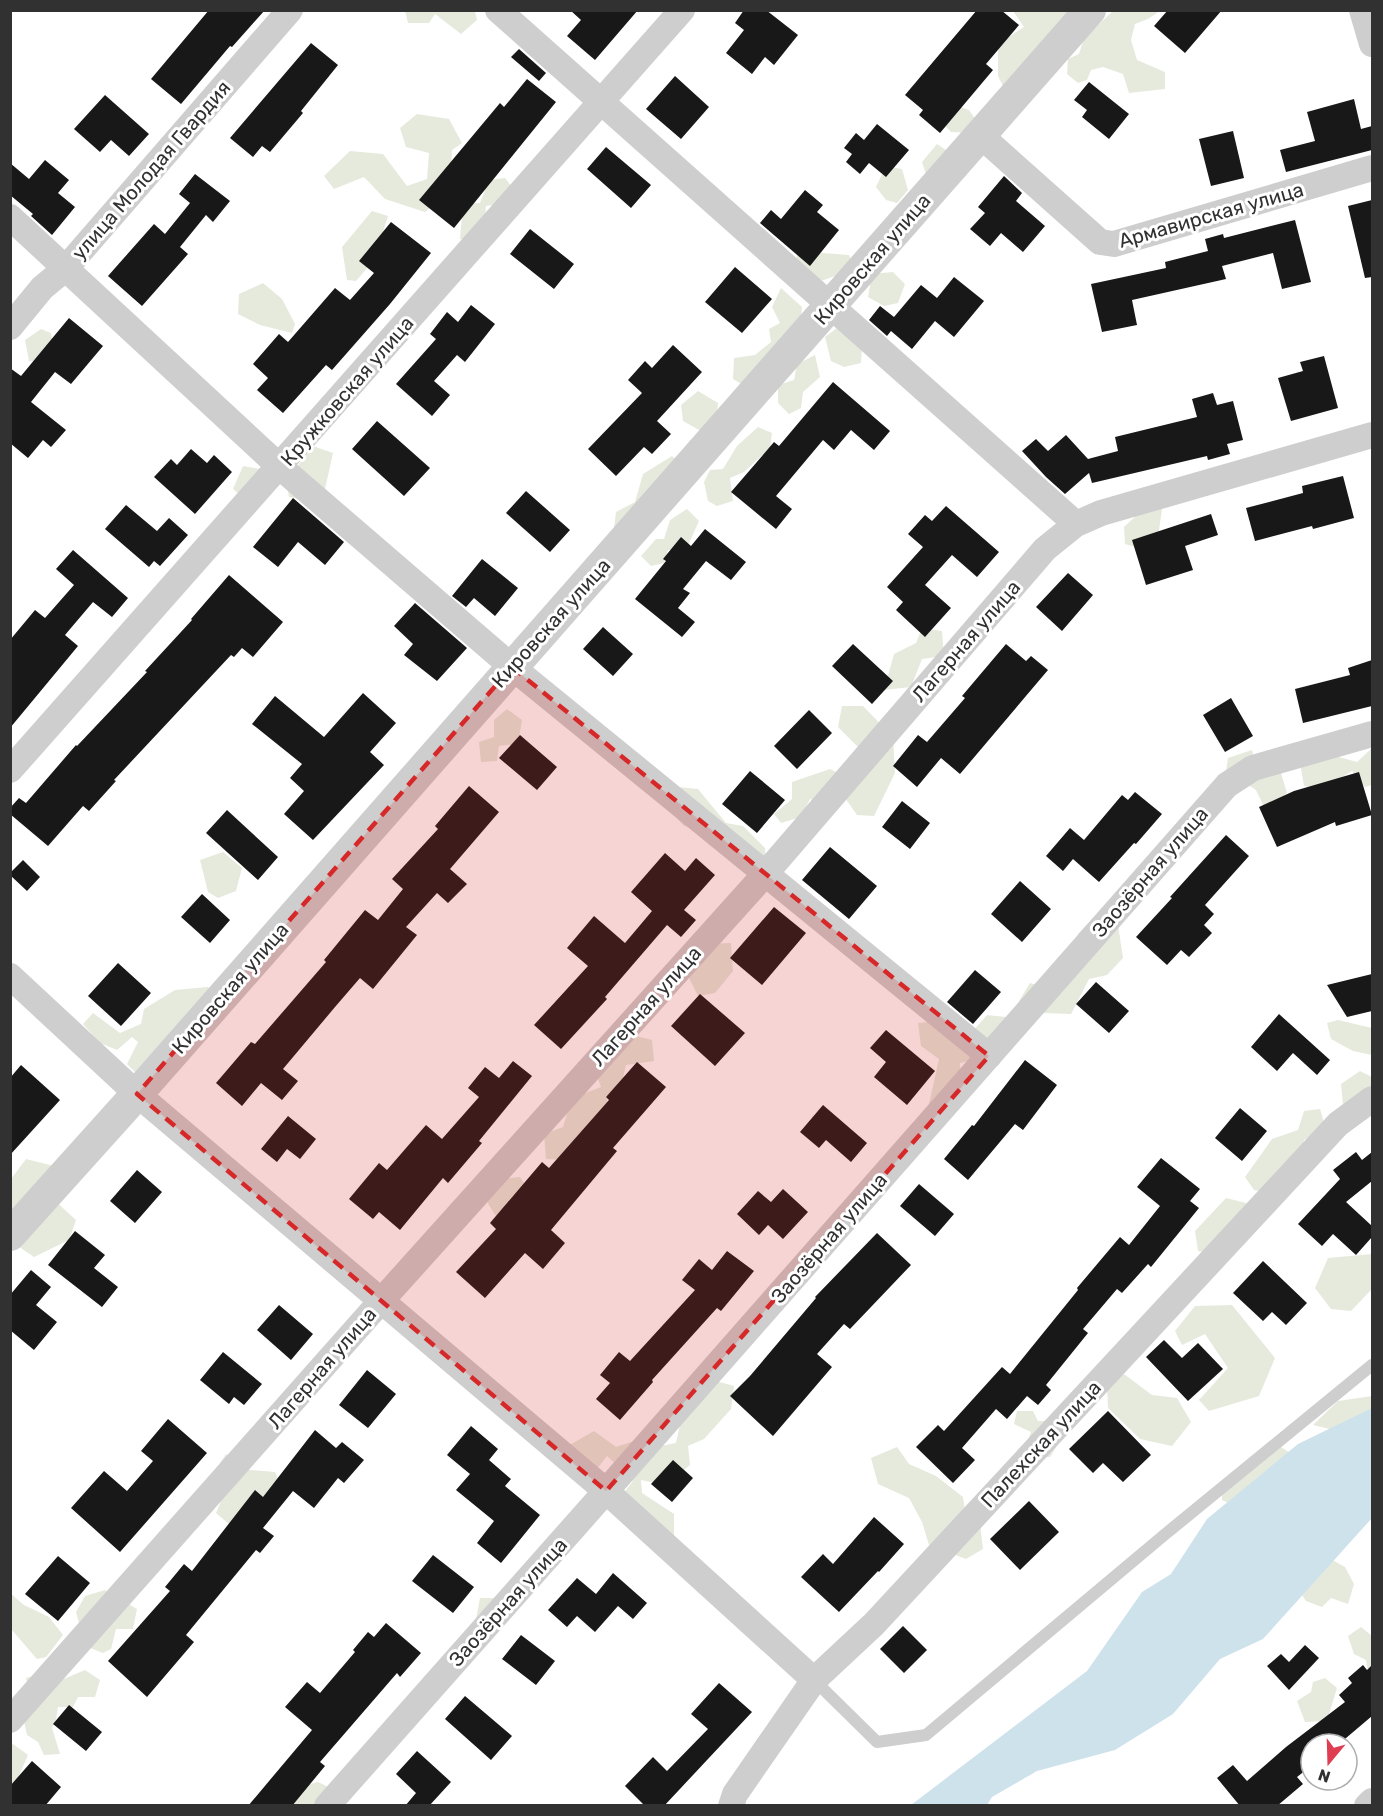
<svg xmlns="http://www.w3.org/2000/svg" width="1383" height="1816" viewBox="0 0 1383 1816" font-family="Rubik,sans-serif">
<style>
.green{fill:#e5eadd}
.water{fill:#cee2ec}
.building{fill:#181818}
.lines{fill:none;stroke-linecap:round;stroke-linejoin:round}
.service{stroke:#cecece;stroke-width:12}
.minor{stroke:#cecece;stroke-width:26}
.tertiary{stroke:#cecece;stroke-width:32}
.marked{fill:#d62828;fill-opacity:0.2;stroke:#d62828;stroke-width:4.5;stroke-dasharray:12 8;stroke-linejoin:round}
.labels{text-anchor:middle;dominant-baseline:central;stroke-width:6;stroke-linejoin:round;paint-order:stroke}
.street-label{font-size:20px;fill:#313131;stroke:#fff}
</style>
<rect width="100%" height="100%" fill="#fff"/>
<path class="green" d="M405 11H475L477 20 461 34 435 14 429 23H408Z
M1013 11H1087L1008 96 998 76V44L1024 27Z
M1113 11 1128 12 1129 11H1160L1148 19 1135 24 1131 40 1137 60 1165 72V89L1129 93 1123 74 1103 67 1091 70 1087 80 1078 83 1067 74 1068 59 1079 54 1084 38Z
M950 103 969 110 980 126 970 133 951 132 938 118Z
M417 114 449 119 462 143 452 150 450 183 443 198 425 212 385 199 364 177 334 189 324 176 350 151 383 154 407 186 427 179 429 153 406 147 400 128Z
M937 144 952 154 929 184 922 162Z
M886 166 902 169 908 190 897 203 886 200 876 187Z
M505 178 515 191 502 204 486 206 485 217 476 242 460 239 463 204 480 203 489 180Z
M372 211 388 216 374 260 356 281 347 280 342 247Z
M798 251 849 255 855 269 821 281 796 260Z
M893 272 905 284 898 303 884 306 868 297 872 274Z
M263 283 282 299 295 324 292 333 260 325 238 314 239 294Z
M781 288 802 307C799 344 794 351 759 363L758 378 748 388 733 379 734 358 755 355 771 342 769 329 780 323 772 307Z
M845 322 863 331 861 363 844 367 831 361 825 337Z
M41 329 51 333 54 350 44 362 29 361 25 340Z
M815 355 820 377 803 392 801 408 789 414 778 403V385L794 380 797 364Z
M698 391 718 403 716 424 699 430 683 421 681 405Z
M758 427 772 433 770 448 744 472 730 478 733 501 717 506 708 501 704 482 710 470 723 469 737 446Z
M313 446 333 453 325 489 307 500 289 497 286 481Z
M672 456 681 465 614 528 616 512 635 502 643 474Z
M243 466 265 470 251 504 233 489Z
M1151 502 1162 509 1157 544 1143 549 1125 544 1124 527Z
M687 509 699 521 686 550H668L664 563 651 566 641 556 656 539H664L670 520Z
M922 628 942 631 944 656 922 659 911 687 884 690 894 654 916 643Z
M842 706H863L893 737 895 773 874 816 857 815 843 795 831 806 810 799 801 817 781 823 774 814 792 799V782L830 769 850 779 871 760 838 727Z
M507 709 522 720 518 744 499 746 497 761 481 762 479 742 494 737V720Z
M1372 748V785L1365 787 1352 771 1323 789 1304 786 1300 763 1321 752 1357 762Z
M1252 750 1259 777 1281 773 1287 793 1266 811 1256 790 1226 771 1228 758Z
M668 786 698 789 726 823 743 826 765 848 766 862 742 864 708 844 705 830 684 826 664 805Z
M223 852 242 868 236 891 218 898 208 892 200 860Z
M1093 918 1118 925 1123 958 1107 975 1089 979 1071 1014 1043 1013 1029 1022 1019 1001 1030 983 1055 990 1077 971 1078 934Z
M731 943 733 971 715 993 698 996 687 974 704 944Z
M208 987 216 998 143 1080 127 1064 138 1042 132 1037 117 1050 100 1043 83 1024 93 1013 120 1033 141 1024 144 1009 175 990Z
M987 1015 1006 1017 978 1059 960 1063 962 1102 945 1123 929 1104 939 1059 921 1046 918 1023 939 1021 965 1040Z
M1338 1020 1372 1028V1055L1353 1051 1331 1039 1327 1023Z
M632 1035 652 1040 654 1061 626 1065 621 1087 606 1096 610 1110 569 1160 546 1159 544 1134 563 1127 572 1098 601 1087 591 1059Z
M1360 1071 1372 1077V1094L1343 1105 1341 1084Z
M1320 1109 1326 1129 1304 1140 1301 1158 1268 1193 1254 1190 1245 1177 1272 1139 1298 1130 1304 1111Z
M26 1159 54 1166 53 1199 76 1220 69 1240 34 1257 12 1242 11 1243V1179Z
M520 1177 533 1196 521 1218 495 1215 483 1195 499 1179Z
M1226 1198 1246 1203 1249 1216 1214 1254 1198 1251 1195 1231Z
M1372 1254V1289L1351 1311 1331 1309 1315 1288 1328 1258Z
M1232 1305 1275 1358 1259 1396 1209 1411 1199 1400 1228 1368 1205 1334 1182 1345 1175 1331 1195 1306Z
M1124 1374 1152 1395 1177 1398 1191 1422 1172 1446 1140 1439 1108 1408 1107 1386Z
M716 1381 734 1386 731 1409 704 1439 688 1446 690 1465 666 1485 641 1480 642 1493 674 1514V1536L616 1503 633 1481 607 1456 594 1473 568 1446 594 1431 616 1447 640 1439 660 1446 676 1443 681 1420Z
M1372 1396V1417L1338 1431 1313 1425 1338 1401Z
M1017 1411H1033L1038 1421H1051L1061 1439 1050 1457 1035 1458 1026 1445 1031 1432 1014 1424Z
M897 1447 909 1464 936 1476 963 1497 966 1518 980 1524 983 1549 966 1559 929 1545 922 1522 909 1498 878 1484 871 1458Z
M1281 1447 1292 1454 1235 1506 1222 1500V1484Z
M226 1454 250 1470 275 1472 278 1479 269 1504 249 1497 238 1519 231 1526 216 1513 228 1485 220 1463Z
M1323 1555 1345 1567 1354 1584 1348 1604 1331 1598 1322 1607 1306 1601 1294 1583Z
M105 1590 137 1609 133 1629H116L111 1649 103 1653 85 1646 76 1612 85 1596Z
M10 1593 24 1605 49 1617 63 1635 46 1657 37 1659 11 1629Z
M480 1598H502L494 1631 476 1619Z
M1361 1627 1372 1636V1684L1370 1683 1366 1660 1354 1654 1348 1636Z
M85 1670 100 1680 95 1697H78L73 1707H58L56 1720 52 1728 60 1754 44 1755 38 1742 27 1735 23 1717 31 1704 26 1678 44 1673 59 1681Z
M1325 1678 1337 1688 1327 1721 1305 1722 1297 1701 1311 1692 1313 1682Z
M13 1744 28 1755 17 1780 11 1784V1746Z
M318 1782 341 1793 338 1805H292L288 1790Z"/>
<path class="water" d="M1372 1408V1518L1263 1639 1220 1659 1173 1714 1115 1750 1037 1771 992 1797 987 1805H911L1087 1671 1142 1592 1171 1574 1207 1519 1298 1444Z"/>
<path class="building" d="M209 10H265L232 47 230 46 181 104 151 79Z
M570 10H638L595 60 567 36 581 20Z
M744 10H766L798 35 774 65 765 57 752 74 726 53 744 30 735 23Z
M977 10H1001L1019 25 986 64 993 70 940 133 919 115 923 110 905 95Z
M1168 10H1222L1185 53 1154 26Z
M311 43 338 65 301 111 303 113 270 152 262 146 253 157 230 138Z
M519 49 546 73 539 81 511 57Z
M675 76 709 107 681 139 646 109Z
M527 79 556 102 454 228 419 200 500 103 504 107Z
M1089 82 1129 114 1109 139 1082 117 1087 110 1074 100Z
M105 95 149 134 129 156 111 140 100 152 74 129Z
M1354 99 1361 129 1372 126V150L1286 172 1280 150 1315 141 1307 112Z
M877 124 909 150 886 177 869 163 860 174 846 162 852 154 844 148 856 133 864 140Z
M1233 131 1244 178 1211 186 1199 139Z
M606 147 651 185 631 208 587 169Z
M45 160 69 180 58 193 75 207 52 235 31 216 33 214 10 195V163L29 179Z
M195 174 230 201 213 222 206 215 180 247 188 254 142 306 108 276 154 224 165 234 190 203 179 194Z
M1004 176 1022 193 1016 201 1045 226 1023 252 1001 233 990 246 970 229 985 213 978 207Z
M805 190 823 205 817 212 839 230 810 266 760 223 771 210 781 219Z
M1372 200V277L1365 278 1348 206Z
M1295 220 1311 282 1282 289 1273 253 1222 266 1226 279 1132 300 1137 325 1102 332 1091 284 1166 268 1165 262 1208 251 1205 239 1223 234 1224 238Z
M391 222 431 253 390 304 332 370 326 365 283 413 257 390 268 378 253 364 279 334 288 342 335 288 350 300 374 273 359 261Z
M530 229 574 264 554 289 510 254Z
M735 267 772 299 742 333 705 302Z
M954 277 984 301 954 337 935 321 912 349 891 331 887 336 869 320 880 306 894 317 921 285 937 298Z
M471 305 495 324 465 362 457 355 434 381 450 395 432 416 396 384 436 339 430 334 447 312 458 322Z
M69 318 103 346 71 384 55 372 31 402 66 430 51 447 43 440 28 458 10 443V368L21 376Z
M673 345 702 372 657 421 671 434 652 454 644 447 616 476 588 449 642 393 628 380 645 361 652 368Z
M1324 356 1338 408 1291 421 1278 378 1303 371 1300 362Z
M833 382 890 431 874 450 851 430 834 450 823 440 776 496 792 509 776 529 731 492 774 442 779 446Z
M1213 393 1217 405 1233 401 1243 440 1227 444 1230 454 1208 460 1207 456 1092 483 1089 473 1065 494 1046 477 1022 451 1036 439 1048 451 1066 435 1088 459 1118 451 1115 437 1197 417 1192 399Z
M377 421 430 468 404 496 352 449Z
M191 449 207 463 214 455 232 472 195 514 154 477 171 459 177 465Z
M1343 476 1354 518 1313 529 1312 526 1255 541 1246 508 1303 493 1302 486Z
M526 491 570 530 550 552 506 513Z
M293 498 344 542 325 565 298 542 278 567 253 547Z
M126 505 157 531 169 518 188 535 160 566 154 561 149 567 105 529Z
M946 506 999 552 977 577 952 555 925 585 951 608 925 637 896 610 903 602 887 587 923 547 908 534 925 515 932 521Z
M1211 514 1218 535 1185 546 1193 570 1146 585 1132 540Z
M705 529 746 562 731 580 706 561 683 589 690 593 678 608 695 622 682 637 635 599 666 561 663 559 681 537 691 546Z
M73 550 128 598 112 617 93 602 65 635 78 646 10 728V640L35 610 45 618 74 585 56 569Z
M482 559 518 588 495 616 474 598 466 607 452 596Z
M1068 573 1093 595 1062 631 1036 607Z
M229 575 283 622 253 657 242 648 234 657 231 655 114 780 116 781 89 811 83 806 48 846 10 814V808L19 798 26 803 76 745 77 746 147 672 145 671 192 620 191 619Z
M415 603 467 648 437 681 404 655 413 644 394 626Z
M603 627 633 654 613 676 583 649Z
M853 644 893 681 872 704 832 666Z
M1006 644 1026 661 1031 656 1048 670 960 774 941 758 917 787 893 766 918 735 927 742 965 698 962 696Z
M1372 660V706L1303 723 1295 689 1350 675 1348 668Z
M363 693 396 723 370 752 384 765 313 840 284 814 304 791 290 778 302 764 252 724 275 696 324 737Z
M1231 698 1253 736 1225 752 1203 715Z
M809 710 832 733 797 769 774 746Z
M520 735 557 767 537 790 499 758Z
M750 771 785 800 757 833 722 804Z
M1359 772 1372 815 1336 826 1335 822 1277 847 1259 807 1294 791Z
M469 786 499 812 450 869 467 884 448 903 437 893 406 927 417 935 373 989 360 978 335 1007 283 1069 298 1081 282 1100 261 1083 242 1106 216 1083 251 1042 255 1044 326 962 324 960 365 910 378 920 403 889 392 879 438 829 435 826Z
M1135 792 1162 814 1136 844 1134 843 1099 882 1073 859 1063 871 1046 856 1070 828 1084 840 1122 795 1128 800Z
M902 801 930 823 910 849 882 827Z
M227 810 278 857 258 880 206 833Z
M1226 835 1249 856 1205 905 1214 914 1204 925 1212 933 1189 957 1181 950 1167 965 1136 937 1172 898 1170 897Z
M830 847 877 886 849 919 802 880Z
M665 853 685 871 696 858 715 875 684 910 696 920 681 937 667 925 605 997 607 999 561 1049 534 1025 588 966 567 948 594 916 625 943 652 911 631 892Z
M23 860 40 877 27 891 10 875V873Z
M1020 881 1051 909 1022 942 991 914Z
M202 894 230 920 210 943 181 917Z
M774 907 806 933 762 985 730 958Z
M118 963 151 993 121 1026 88 996Z
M975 970 1001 992 973 1024 947 1002Z
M1372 974V1011L1347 1017 1327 985Z
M1096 982 1129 1011 1109 1033 1076 1004Z
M700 994 745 1033 715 1066 671 1026Z
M1279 1014 1330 1060 1317 1075 1293 1053 1277 1071 1251 1047Z
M886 1030 935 1071 907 1105 874 1077 886 1062 870 1048Z
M1025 1060 1057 1085 1023 1130 1015 1124 968 1180 944 1159 972 1125 974 1126Z
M513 1061 532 1076 479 1141 482 1143 448 1183 443 1178 400 1230 379 1212 373 1219 349 1199 379 1163 387 1170 426 1125 442 1139 479 1097 468 1088 485 1067 499 1078Z
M637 1062 666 1087 613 1148 617 1151 551 1230 565 1243 543 1269 525 1253 485 1298 456 1272 496 1229 490 1223 542 1162 549 1168 609 1100 606 1097Z
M21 1065 60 1100 10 1155V1078Z
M823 1105 867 1143 851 1162 826 1140 819 1148 800 1132Z
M1240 1108 1267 1131 1242 1161 1215 1138Z
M288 1116 316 1139 300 1159 287 1149 277 1162 261 1149Z
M1356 1152 1362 1160 1372 1152V1181L1346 1202 1372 1226V1237L1356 1255 1333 1234 1322 1246 1298 1224 1340 1179 1333 1170Z
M1161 1158 1200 1189 1190 1201 1199 1208 1151 1267 1148 1264 1122 1293 1117 1289 1083 1329 1088 1333 1046 1385 1051 1390 1038 1405 1027 1396 1007 1419 996 1409 962 1448 975 1460 953 1483 916 1447 938 1425 944 1431 1002 1367 1010 1374 1078 1290 1077 1288 1120 1237 1129 1245 1160 1206 1137 1187Z
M137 1170 162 1192 135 1223 110 1201Z
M919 1184 954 1214 935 1236 900 1206Z
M783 1189 808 1212 783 1239 768 1225 759 1235 737 1214 758 1191 771 1202Z
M75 1231 105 1255 94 1268 118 1287 102 1307 48 1265Z
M877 1233 911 1265 850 1329 844 1324 817 1354 832 1367 773 1436 730 1396 750 1376 816 1298 815 1297Z
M727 1251 754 1271 721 1311 717 1308 652 1380 653 1382 620 1420 596 1399 610 1383 600 1375 619 1352 630 1361 695 1290 682 1280 699 1259 712 1270Z
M1263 1261 1307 1303 1286 1325 1272 1312 1263 1321 1233 1293Z
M31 1270 51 1287 36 1305 57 1322 34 1350 10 1330V1295Z
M279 1305 313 1334 291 1360 257 1330Z
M1164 1340 1182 1358 1198 1343 1223 1369 1188 1401 1146 1357Z
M223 1352 262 1384 244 1405 234 1397 229 1404 200 1380Z
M367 1370 396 1394 368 1428 339 1405Z
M1108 1411 1151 1455 1123 1482 1103 1463 1093 1473 1069 1449Z
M168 1419 207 1453 120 1552 71 1508 104 1471 127 1491 153 1461 141 1451Z
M471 1426 498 1449 489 1460 511 1479 505 1486 540 1515 501 1563 477 1543 494 1521 456 1490 470 1474 447 1455Z
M315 1430 336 1448 342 1442 364 1460 344 1483 338 1478 314 1508 293 1491 263 1528 274 1536 260 1553 256 1550 186 1635 194 1642 147 1697 108 1661 170 1591 165 1587 184 1564 192 1571 255 1490 263 1497Z
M673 1460 693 1478 672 1502 651 1484Z
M1029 1501 1059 1532 1020 1570 990 1539Z
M874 1517 904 1544 879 1572 878 1571 839 1612 801 1577 823 1554 833 1564Z
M433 1555 474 1587 453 1613 412 1581Z
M58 1556 90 1583 58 1621 25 1594Z
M613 1573 647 1603 633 1619 618 1606 595 1632 577 1616 567 1627 548 1610 577 1578 596 1594Z
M386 1623 421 1653 400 1677 397 1673 320 1762 325 1766 292 1806H248L312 1730 285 1707 307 1682 320 1693 355 1652 353 1650 368 1632 374 1637Z
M903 1626 927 1650 904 1673 880 1649Z
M521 1635 555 1661 536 1685 502 1659Z
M1305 1645 1319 1658 1289 1690 1267 1666 1281 1654 1289 1662Z
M1363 1665 1367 1670 1372 1665V1716L1339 1744H1311V1766L1297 1777 1303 1784 1277 1806H1240L1217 1778 1233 1765 1247 1781 1286 1747 1345 1702 1339 1695 1352 1683 1348 1678Z
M719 1683 752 1712 664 1806H645L625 1786 653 1757 667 1771 708 1729 691 1714Z
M465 1696 512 1736 491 1760 445 1719Z
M69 1705 102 1732 86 1751 53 1724Z
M417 1751 451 1782 429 1806H405L416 1793 396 1774Z
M32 1761 61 1787 45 1806H10V1786Z"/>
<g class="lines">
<path class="service" d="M814 1680 877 1742 926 1735 1163 1536 1372 1365"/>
<path class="minor" d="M498 10 1076 524
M1362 10 1372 44
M980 135 1100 242 1114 244 1372 168
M10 217 280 467 512 667 989 1056
M10 327 42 288 66 268 290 10
M10 770 682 10
M10 976 137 1094 606 1491 814 1680
M10 1720 382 1300 766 873 1045 549 1076 524 1101 513 1372 435
M327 1806 606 1491 1227 785 1253 768 1372 734
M731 1806 735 1794 814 1680 874 1624 1338 1124 1372 1099
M1367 1806 1372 1801"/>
<path class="tertiary" d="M10 1235 137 1094 1090 10"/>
</g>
<path class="marked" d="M512 667 989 1056 606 1491 137 1094Z"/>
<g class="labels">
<g class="street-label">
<text transform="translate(151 170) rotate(-49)">улица Молодая Гвардия</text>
<text transform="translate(1211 215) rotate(-16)">Армавирская улица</text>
<text transform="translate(872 259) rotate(-49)">Кировская улица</text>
<text transform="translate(347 391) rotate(-49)">Кружковская улица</text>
<text transform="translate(551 623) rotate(-48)">Кировская улица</text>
<text transform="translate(966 641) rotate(-49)">Лагерная улица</text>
<text transform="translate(1150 872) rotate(-49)">Заозёрная улица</text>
<text transform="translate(230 988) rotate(-49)">Кировская улица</text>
<text transform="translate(646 1006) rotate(-48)">Лагерная улица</text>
<text transform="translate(829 1238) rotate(-49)">Заозёрная улица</text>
<text transform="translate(322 1368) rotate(-49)">Лагерная улица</text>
<text transform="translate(1041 1444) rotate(-47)">Палехская улица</text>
<text transform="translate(508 1602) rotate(-48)">Заозёрная улица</text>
</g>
</g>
<rect width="1383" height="1816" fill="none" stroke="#313131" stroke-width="24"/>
<g transform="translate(1329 1762) rotate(199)"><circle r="28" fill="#ffffff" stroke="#adadad" stroke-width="1.5"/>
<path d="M0-4.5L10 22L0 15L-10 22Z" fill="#de3d52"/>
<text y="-9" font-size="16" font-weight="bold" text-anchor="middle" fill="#313131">N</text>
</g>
</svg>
